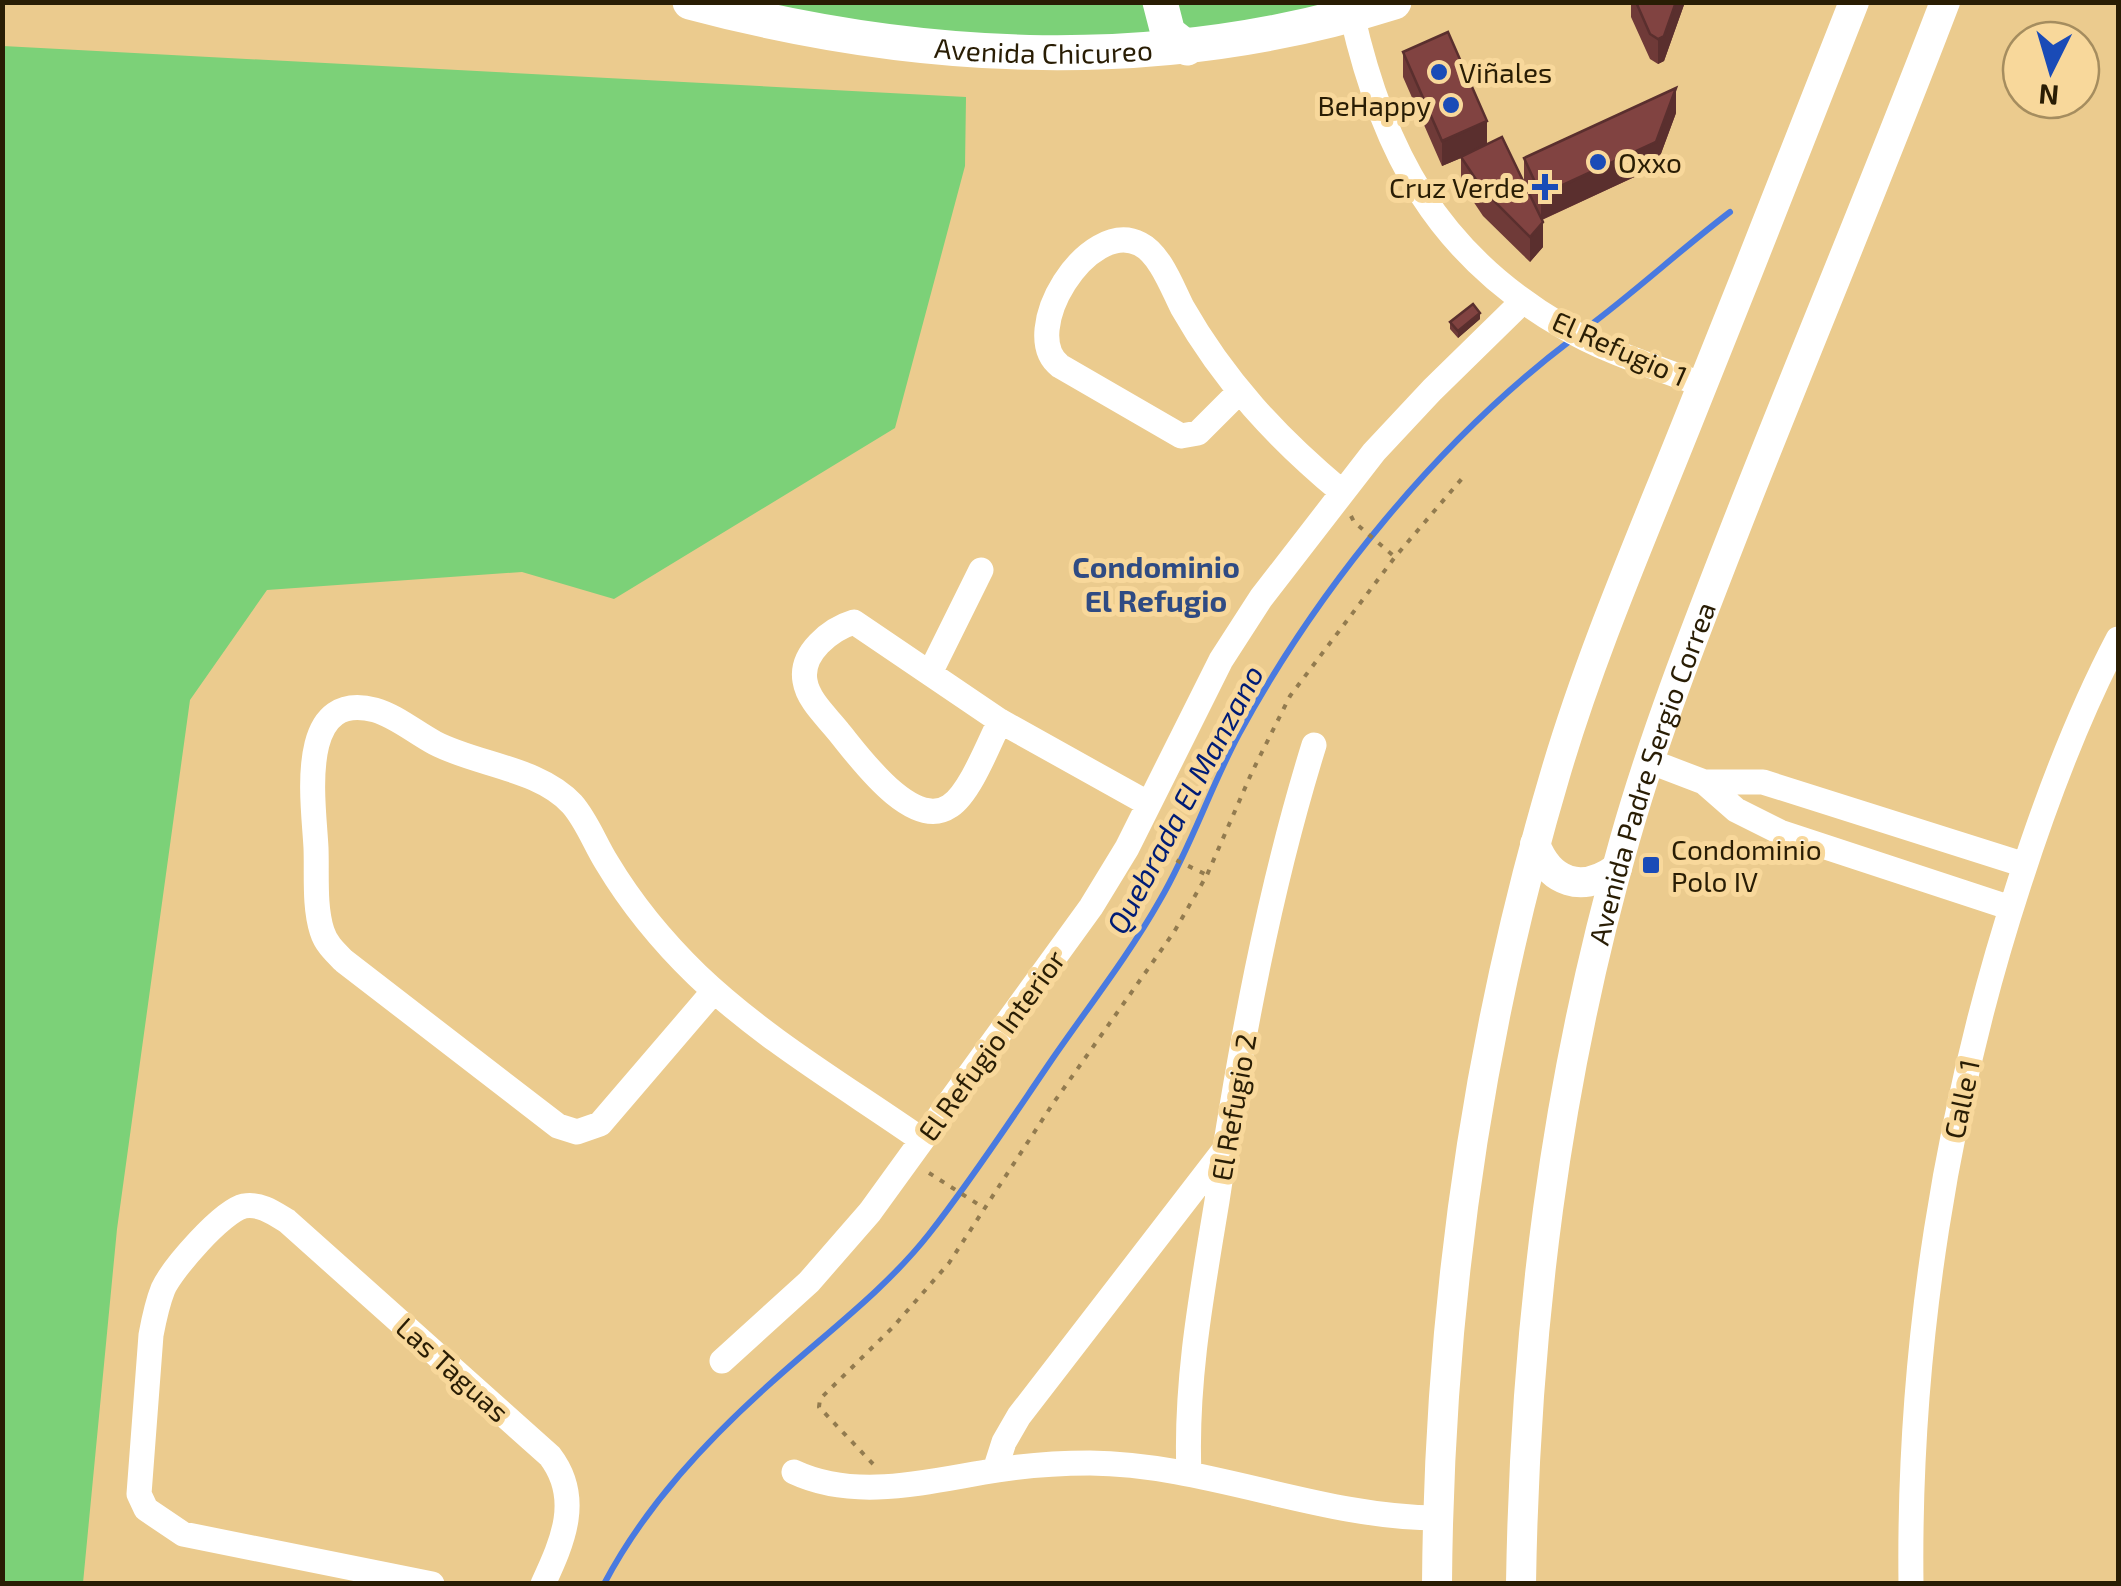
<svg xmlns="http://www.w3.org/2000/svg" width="2121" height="1586" viewBox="0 0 2121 1586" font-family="'Exo 2',sans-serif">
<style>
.green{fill:#7cd178}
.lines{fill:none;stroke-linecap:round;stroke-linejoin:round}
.stream{stroke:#497ae0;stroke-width:6}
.path{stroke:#927b4f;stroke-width:4;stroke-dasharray:5 8;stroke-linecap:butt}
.minor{stroke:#fff;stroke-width:25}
.tertiary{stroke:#fff;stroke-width:30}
.secondary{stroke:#fff;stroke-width:35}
.wall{fill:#6f3a38}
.shaded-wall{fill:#5a2f2e}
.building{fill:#814341;stroke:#5a2f2e;stroke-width:2.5}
.poi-dot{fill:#1a4bb7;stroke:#f8d89b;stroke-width:4}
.labels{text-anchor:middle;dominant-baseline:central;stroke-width:10;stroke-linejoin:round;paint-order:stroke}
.street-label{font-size:28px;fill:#291d04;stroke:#f8d89b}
.poi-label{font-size:28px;fill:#291d04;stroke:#f8d89b;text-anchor:start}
.neighbourhood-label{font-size:30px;font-weight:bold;fill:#2f4b83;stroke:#f8d89b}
.water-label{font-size:30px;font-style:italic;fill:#001c76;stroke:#f8d89b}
</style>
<rect width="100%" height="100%" fill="#ebcb8e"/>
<path class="green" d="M739 3H1151L1158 37H954Z
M1167 3H1345L1207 31 1176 26Z
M3 46 966 97 965 166 895 428 614 599 522 572 267 590 190 700 117 1229 83 1583H3Z"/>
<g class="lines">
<path class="stream" d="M1585 329C1635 292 1680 250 1730 212
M604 1584C645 1506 707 1440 772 1382 825 1334 884 1291 929 1234 973 1178 1012 1118 1053 1058 1089 1006 1129 955 1160 900 1191 847 1210 788 1239 734 1319 587 1438 441 1571 340"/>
<path class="path" d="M1351 516 1354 522 1395 557
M1153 849 1207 875
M929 1173 984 1208
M873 1464 819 1407 820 1399 893 1327 949 1263 1052 1105 1174 932 1207 875 1252 772 1290 696 1395 557 1465 475"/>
<path class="minor" d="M1352 15C1383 152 1437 253 1562 326 1605 352 1656 367 1703 385
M1238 393 1198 433 1181 436 1060 366C1017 333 1088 217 1140 244 1160 254 1172 287 1182 307 1224 381 1277 438 1342 492
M931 671 981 570
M1000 721C989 743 970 793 950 806 912 832 858 755 838 731 826 716 808 700 805 681 800 653 831 629 854 622L1000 721 1149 804
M1649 761 1704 782 1736 810 1780 832 2011 908
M1704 782H1763L2025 865
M714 991 600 1124 577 1132 558 1126 344 961C335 952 326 944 322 931 314 906 317 874 316 848 314 805 295 689 375 710 396 716 416 733 435 743 477 765 539 768 572 804 587 821 595 844 607 863 631 903 663 942 697 975 764 1039 846 1087 922 1140
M722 1361 809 1282 870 1212 1091 907 1127 848 1221 660 1261 598 1374 452 1432 390 1523 301
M995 1470 1004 1442 1019 1416 1222 1153
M794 1472C858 1502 932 1480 998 1470 1029 1465 1059 1463 1090 1463 1208 1464 1320 1518 1438 1518
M1189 1474C1185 1382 1202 1292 1217 1201 1240 1048 1268 893 1314 745
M432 1584 183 1534 146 1509 139 1494 151 1335C154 1319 157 1304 163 1289 172 1269 222 1211 244 1206 260 1203 274 1213 287 1221L550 1456C582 1498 563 1541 543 1584
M1911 1584C1908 1348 1946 1108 2019 884 2046 800 2077 717 2118 639"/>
<g class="tertiary">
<path d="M1535 844C1550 883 1582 894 1617 868"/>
<path d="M1437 1584C1439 1309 1477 1038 1555 775 1590 656 1640 541 1686 426 1743 285 1798 144 1854 2"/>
<path id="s1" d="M1521 1584C1525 1329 1555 1084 1625 839 1656 730 1698 624 1739 519 1807 346 1879 175 1945 2"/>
</g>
<g class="secondary">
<path id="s2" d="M690 2C922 64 1164 75 1394 2"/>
<path d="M1160 2 1168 33 1187 48"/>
</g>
</g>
<path class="wall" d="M1631 2H1685L1664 61 1658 64 1650 59 1631 17Z
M1403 52 1524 183V158L1676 113 1656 167 1542 220 1543 247 1530 262 1483 216 1461 183V158L1442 166 1403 77Z
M1480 319 1458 338 1450 329V322Z"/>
<path class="shaded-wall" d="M1676 2H1685L1664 61 1658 64V39Z
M1676 88V113L1656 167 1541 220V195Z
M1487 121V147L1442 166V141Z
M1543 222V247L1530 262V237Z
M1480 313V319L1458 338V331Z"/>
<path class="building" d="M1636 2H1676L1664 36 1658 39 1650 34Z
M1448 32 1487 121 1442 141 1403 52Z
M1676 88 1656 142 1541 195 1524 158Z
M1502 137 1543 222 1530 237 1483 190 1461 157Z
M1473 304 1480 313 1458 331 1450 322Z"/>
<g class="poi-dot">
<circle cx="1439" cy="72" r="10"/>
<circle cx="1451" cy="105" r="10"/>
<circle cx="1598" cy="162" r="10"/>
<path d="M1540 172h10v10h10v10h-10v10h-10v-10h-10v-10h10z"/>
<rect x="1641" y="855" width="20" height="20" rx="5"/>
</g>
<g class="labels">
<g class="street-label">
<text stroke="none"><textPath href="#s2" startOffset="358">Avenida Chicureo</textPath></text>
<text transform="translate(1620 348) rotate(24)">El Refugio 1</text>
<text stroke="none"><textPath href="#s1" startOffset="825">Avenida Padre Sergio Correa</textPath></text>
<text transform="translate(991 1045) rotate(-54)">El Refugio Interior</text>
<text transform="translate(1961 1099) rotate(-78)">Calle 1</text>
<text transform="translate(1233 1107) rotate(-80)">El Refugio 2</text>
<text transform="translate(453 1369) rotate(42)">Las Taguas</text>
</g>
<g class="poi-label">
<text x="1459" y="72">Viñales</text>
<text x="1431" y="105" text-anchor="end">BeHappy</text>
<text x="1618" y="162">Oxxo</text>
<text x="1525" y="187" text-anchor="end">Cruz Verde</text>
<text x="1671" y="849">Condominio<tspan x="1671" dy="32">Polo IV</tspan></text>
</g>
<g class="neighbourhood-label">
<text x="1156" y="566">Condominio<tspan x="1156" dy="34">El Refugio</tspan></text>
</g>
<g class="water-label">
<text transform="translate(1184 799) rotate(-62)">Quebrada El Manzano</text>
</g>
</g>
<rect width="2121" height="1586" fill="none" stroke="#291d04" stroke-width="10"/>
<g transform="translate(2051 70) rotate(185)"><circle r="48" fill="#f8d89b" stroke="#a58d5f" stroke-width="2.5"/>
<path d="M0-8L18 38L0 25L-18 38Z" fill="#1a4bb7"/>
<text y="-15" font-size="28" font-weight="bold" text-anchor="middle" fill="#291d04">N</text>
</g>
</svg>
